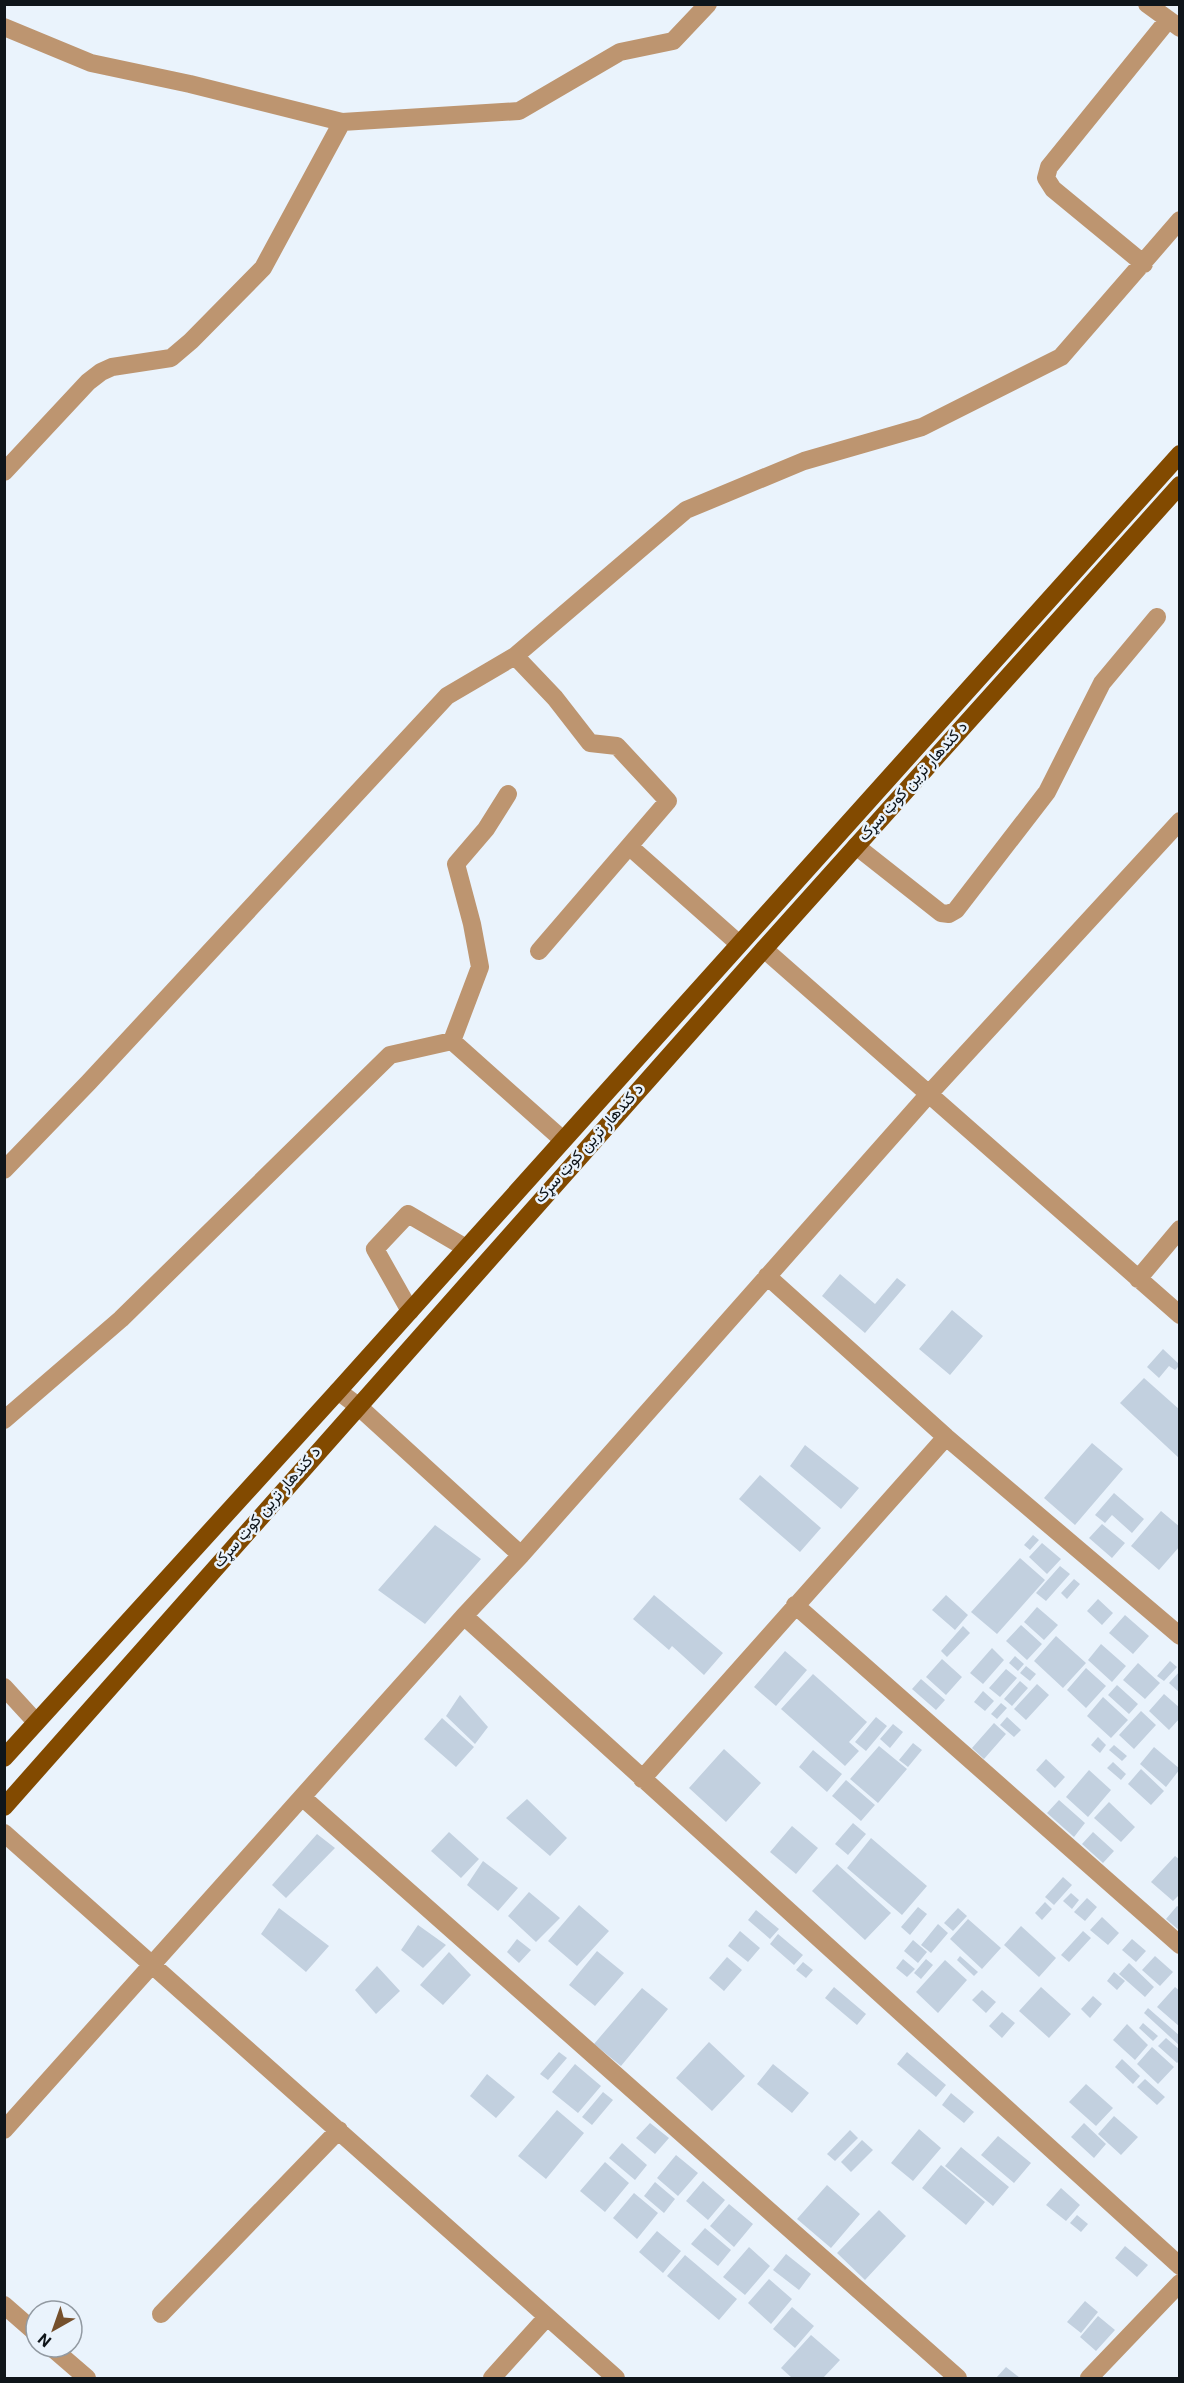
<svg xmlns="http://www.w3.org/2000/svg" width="1184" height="2383" viewBox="0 0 1184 2383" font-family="Georgia,Vazirmatn,serif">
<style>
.building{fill:#c2d0df}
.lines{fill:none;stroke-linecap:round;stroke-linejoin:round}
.minor{stroke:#bd9570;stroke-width:18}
.major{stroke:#824a00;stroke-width:18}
.labels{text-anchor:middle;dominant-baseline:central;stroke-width:5;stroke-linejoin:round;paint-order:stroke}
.street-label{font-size:16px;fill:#0f151a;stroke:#eaf3fc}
</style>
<rect width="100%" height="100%" fill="#eaf3fc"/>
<path class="building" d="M840 1274 875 1304 897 1278 906 1285 865 1333 822 1296Z
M952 1310 983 1336 950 1375 919 1349Z
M1163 1349 1180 1365 1175 1370 1169 1366 1159 1378 1147 1367Z
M1144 1378 1180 1410V1459L1120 1403Z
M1092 1443 1123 1469 1075 1525 1044 1498Z
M805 1445 859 1488 841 1509 790 1466Z
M760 1475 821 1528 800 1552 739 1499Z
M1114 1493 1144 1519 1132 1533 1112 1515 1105 1523 1095 1515Z
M1161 1511 1180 1527V1546L1159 1570 1131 1546Z
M1102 1524 1125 1543 1112 1558 1089 1538Z
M435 1525 481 1559 425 1624 378 1590Z
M1033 1535 1039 1540 1030 1550 1024 1545Z
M1042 1543 1061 1559 1047 1574 1029 1557Z
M1020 1558 1045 1580 997 1634 971 1612Z
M1060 1566 1070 1574 1046 1601 1036 1593Z
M1074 1579 1080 1584 1067 1599 1061 1593Z
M654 1595 723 1653 704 1675 672 1646 669 1650 633 1619Z
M946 1595 968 1615 955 1630 932 1610Z
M1098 1599 1113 1613 1102 1625 1087 1611Z
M1037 1607 1058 1625 1044 1640 1024 1622Z
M1125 1615 1149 1636 1133 1654 1109 1633Z
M1021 1625 1042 1644 1027 1660 1006 1641Z
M963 1626 970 1633 947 1657 941 1651Z
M1056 1636 1086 1663 1063 1688 1034 1661Z
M1101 1644 1126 1666 1112 1682 1088 1660Z
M992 1648 1004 1660 983 1684 970 1673Z
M785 1651 807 1670 776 1706 754 1687Z
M1015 1656 1024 1664 1018 1671 1009 1663Z
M942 1659 962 1677 946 1695 926 1677Z
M1170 1661 1177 1667 1164 1681 1157 1676Z
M1138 1663 1160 1683 1145 1699 1123 1680Z
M1026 1666 1036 1674 1030 1681 1020 1673Z
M1086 1668 1106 1686 1086 1708 1067 1690Z
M1006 1669 1017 1678 1000 1697 989 1688Z
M1180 1671V1693L1169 1683Z
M813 1674 867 1722 849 1742 859 1751 845 1766 781 1709Z
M921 1679 945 1700 936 1710 912 1689Z
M1020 1681 1028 1688 1012 1706 1004 1699Z
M1037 1684 1049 1695 1026 1720 1014 1709Z
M1117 1685 1138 1704 1129 1714 1108 1695Z
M983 1691 994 1701 985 1711 974 1702Z
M1164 1694 1180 1708V1718L1169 1730 1149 1711Z
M460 1695 488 1727 475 1744 446 1716Z
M1103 1697 1128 1720 1111 1738 1087 1716Z
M1001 1703 1007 1708 997 1719 991 1714Z
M1141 1711 1156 1725 1134 1749 1119 1735Z
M876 1717 887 1726 866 1751 855 1742Z
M1007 1717 1021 1730 1014 1737 1000 1725Z
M442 1718 474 1747 456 1767 424 1739Z
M994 1723 1006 1734 984 1759 972 1748Z
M893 1724 903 1732 890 1748 880 1739Z
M1098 1737 1106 1745 1100 1753 1091 1745Z
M913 1743 922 1750 908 1767 899 1760Z
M1114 1745 1127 1756 1122 1761 1109 1750Z
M879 1746 907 1769 878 1803 850 1779Z
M1154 1747 1180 1769 1166 1787 1140 1764Z
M724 1749 761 1783 726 1822 689 1788Z
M813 1750 842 1774 827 1792 799 1767Z
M1046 1759 1065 1777 1055 1788 1036 1770Z
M1113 1762 1126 1774 1121 1780 1107 1768Z
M1141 1769 1164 1791 1151 1805 1128 1784Z
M1089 1770 1111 1790 1088 1817 1066 1797Z
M846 1780 875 1805 861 1821 832 1796Z
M527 1799 567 1838 550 1856 506 1818Z
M1059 1800 1085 1823 1074 1837 1047 1813Z
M1109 1802 1135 1827 1121 1842 1094 1818Z
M853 1823 866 1834 848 1855 835 1844Z
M792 1826 818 1848 796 1874 770 1852Z
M449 1832 479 1859 461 1878 431 1851Z
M1093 1832 1114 1851 1103 1863 1082 1844Z
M317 1834 335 1848 286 1898 272 1885Z
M871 1838 927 1886 902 1915 847 1868Z
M1175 1856 1180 1860V1894L1173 1901 1151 1882Z
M483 1861 518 1888 498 1911 467 1885Z
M837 1864 891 1913 865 1940 812 1891Z
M1063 1877 1072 1885 1054 1905 1045 1897Z
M529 1892 560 1918 536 1942 508 1916Z
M1071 1893 1079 1900 1072 1909 1063 1901Z
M1087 1898 1097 1907 1085 1921 1074 1912Z
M1045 1902 1052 1909 1042 1920 1035 1913Z
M579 1905 609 1931 577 1966 548 1941Z
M1177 1906 1180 1908V1931L1166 1919Z
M918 1907 927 1914 910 1935 901 1927Z
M279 1908 329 1946 306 1972 261 1934Z
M958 1908 967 1916 953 1931 944 1923Z
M756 1910 779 1929 770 1939 748 1920Z
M1102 1917 1119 1933 1108 1945 1090 1930Z
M968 1919 1001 1948 982 1969 950 1939Z
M938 1924 948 1933 931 1953 921 1945Z
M418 1925 446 1945 423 1968 401 1950Z
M1021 1926 1056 1958 1039 1977 1004 1945Z
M740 1931 760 1948 748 1962 728 1946Z
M1083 1931 1091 1938 1069 1962 1061 1955Z
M778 1934 803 1955 794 1965 770 1944Z
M517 1939 531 1950 519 1963 507 1952Z
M1132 1939 1146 1951 1136 1962 1122 1950Z
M913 1940 927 1952 918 1963 904 1951Z
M597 1951 624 1973 595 2006 569 1985Z
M449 1952 471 1975 443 2005 420 1985Z
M960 1956 978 1972 974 1976 957 1960Z
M1155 1956 1173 1972 1160 1986 1142 1970Z
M727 1957 742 1970 724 1991 709 1978Z
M903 1959 915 1969 907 1977 896 1968Z
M926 1959 933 1965 921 1979 914 1973Z
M945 1960 967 1980 938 2013 916 1992Z
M803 1962 813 1970 806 1978 796 1970Z
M1129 1963 1154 1987 1145 1997 1119 1974Z
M377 1966 400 1991 376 2014 355 1990Z
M1114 1972 1125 1981 1117 1990 1107 1981Z
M834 1987 866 2014 857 2025 825 1998Z
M1041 1987 1071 2014 1049 2038 1019 2011Z
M1175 1987 1180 1991V2027L1157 2007Z
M642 1988 668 2009 621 2066 594 2044Z
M982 1990 996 2002 986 2013 972 2000Z
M1093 1996 1102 2004 1090 2018 1081 2009Z
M1148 2008 1180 2036V2046L1144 2013Z
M1002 2012 1015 2023 1002 2038 989 2026Z
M1143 2023 1158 2036 1153 2041 1139 2028Z
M1127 2024 1148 2045 1135 2060 1113 2040Z
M1166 2038 1180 2050V2060L1177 2063 1158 2046Z
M709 2042 745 2076 712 2111 676 2078Z
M1152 2047 1174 2067 1158 2084 1137 2064Z
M559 2052 567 2058 548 2080 540 2074Z
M907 2052 946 2085 936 2097 897 2064Z
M1122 2059 1140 2076 1133 2084 1115 2067Z
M575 2064 601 2086 578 2113 552 2092Z
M773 2064 809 2093 792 2113 757 2084Z
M487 2074 515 2097 496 2118 470 2096Z
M1145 2079 1165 2097 1157 2105 1137 2087Z
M1086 2084 1113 2108 1096 2126 1069 2102Z
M603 2092 613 2100 592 2125 582 2117Z
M951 2093 974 2112 964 2123 942 2105Z
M557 2110 584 2133 546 2179 518 2156Z
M1114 2116 1138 2137 1121 2155 1098 2134Z
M650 2123 669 2138 655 2154 636 2138Z
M1084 2123 1106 2144 1094 2158 1071 2137Z
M919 2129 941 2148 913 2181 891 2163Z
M850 2130 858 2138 835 2161 827 2154Z
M998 2136 1031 2163 1014 2183 981 2155Z
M862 2140 873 2150 851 2172 841 2162Z
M622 2143 647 2165 635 2180 609 2158Z
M961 2147 1009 2187 993 2206 945 2166Z
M676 2155 698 2173 678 2196 657 2178Z
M605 2162 629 2183 605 2212 580 2191Z
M941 2165 985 2202 966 2225 922 2188Z
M703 2181 725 2200 708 2220 686 2201Z
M655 2182 675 2199 664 2213 644 2196Z
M827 2185 860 2214 831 2248 797 2219Z
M1061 2188 1080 2205 1066 2221 1046 2205Z
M634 2193 658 2213 637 2239 613 2218Z
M729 2204 753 2224 734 2247 710 2226Z
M879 2210 906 2236 865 2280 837 2253Z
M1077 2215 1088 2224 1081 2232 1070 2223Z
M705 2228 731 2250 718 2266 691 2244Z
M657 2231 681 2251 663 2273 639 2252Z
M1125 2246 1148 2265 1137 2277 1115 2258Z
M749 2247 770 2266 745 2295 723 2277Z
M786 2254 811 2274 799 2290 773 2270Z
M685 2255 737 2299 719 2320 667 2276Z
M769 2279 792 2299 771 2324 748 2303Z
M1085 2301 1098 2312 1081 2333 1067 2322Z
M792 2307 814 2326 795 2348 773 2329Z
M1098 2316 1115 2330 1096 2351 1080 2337Z
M811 2335 840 2360 823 2378H792L781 2368Z
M1006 2367 1020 2378H996Z"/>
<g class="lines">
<path class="minor" d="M1147 4 1180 28
M4 27 91 63 190 84 342 122 519 111 620 52 673 41 708 4
M1144 264 1053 189 1046 178 1049 167 1168 20
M4 472 88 382 101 372 112 367 171 358 191 341 263 268 342 122
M515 656 555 698 590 743 617 746 668 801 539 951
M856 846 941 913 949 914 956 910 1047 792 1102 683 1157 617
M630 847 738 943
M764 949 1180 1315
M452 1041 480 967 472 924 456 864 486 829 508 794
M4 1170 89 1082 447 696 515 656 686 510 804 461 922 427 1061 357 1180 220
M767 1276 946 1437 1180 1636
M1138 1279 1180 1229
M410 1311 375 1249 408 1214 466 1248
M338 1391 358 1406 521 1555
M4 1420 121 1319 390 1055 452 1041 563 1140
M795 1605 1180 1945
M464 1616 1180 2266
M4 1687 36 1722
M642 1779 946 1437
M302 1797 958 2378
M4 1833 616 2378
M4 2130 464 1616 521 1555 928 1095 1180 821
M4 2305 36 2333
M161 2314 339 2130
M51 2347 87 2378
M492 2378 547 2317
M1089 2378 1180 2283"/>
<path class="major" d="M4 1758 338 1391 1180 454
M4 1807 764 949 1180 485"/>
</g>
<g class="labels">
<g class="street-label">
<text transform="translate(914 782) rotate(-48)">د کندهار ترين کوټ سړک</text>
<text transform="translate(590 1144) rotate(-48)">د کندهار ترين کوټ سړک</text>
<text transform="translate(268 1508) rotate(-49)">د کندهار ترين کوټ سړک</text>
</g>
</g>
<rect width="1184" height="2383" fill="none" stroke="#0f151a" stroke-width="12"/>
<g transform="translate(54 2329) rotate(220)"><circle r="28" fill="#eaf3fc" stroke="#929aa2" stroke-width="1.5"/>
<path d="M0-4.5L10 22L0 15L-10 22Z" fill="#75502c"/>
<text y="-9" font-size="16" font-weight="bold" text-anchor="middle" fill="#0f151a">N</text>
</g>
</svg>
